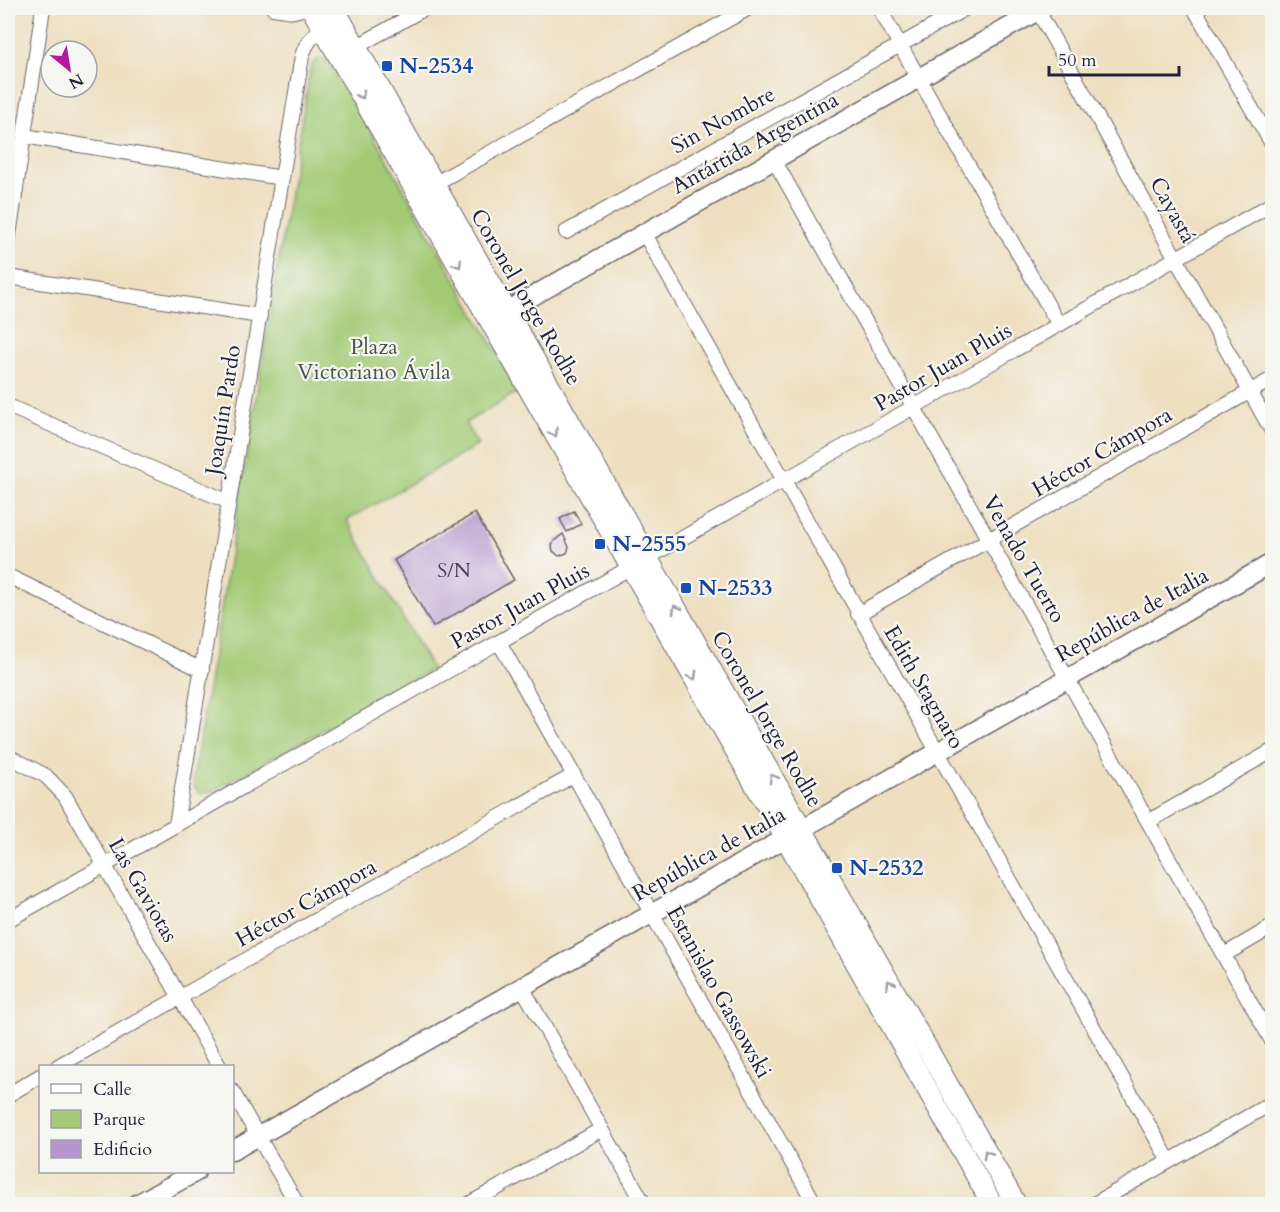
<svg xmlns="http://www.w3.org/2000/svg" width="1280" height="1212" viewBox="0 0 1280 1212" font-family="Cardo,serif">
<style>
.green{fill:#a3cb76;stroke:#627658;stroke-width:1.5}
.building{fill:#b696ce}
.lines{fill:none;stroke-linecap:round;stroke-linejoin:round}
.minor-casing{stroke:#69646a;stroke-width:16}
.tertiary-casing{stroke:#69646a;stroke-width:21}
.secondary-casing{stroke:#69646a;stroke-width:22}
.minor{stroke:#fff;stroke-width:14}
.tertiary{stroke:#fff;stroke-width:18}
.secondary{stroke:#fff;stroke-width:20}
.oneway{stroke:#9c9ca7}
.transit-dot{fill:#1a4fb4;stroke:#f6f6f2;stroke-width:2}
.labels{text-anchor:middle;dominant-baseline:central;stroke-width:4.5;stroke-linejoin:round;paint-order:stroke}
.number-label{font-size:20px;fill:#473f60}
.transit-label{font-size:22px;font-weight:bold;fill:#164399;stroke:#f6f6f2;text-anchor:start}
.street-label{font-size:22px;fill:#22223b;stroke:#f6f6f2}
.park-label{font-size:22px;fill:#49554d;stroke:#f6f6f2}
</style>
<rect width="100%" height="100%" fill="#f6f6f2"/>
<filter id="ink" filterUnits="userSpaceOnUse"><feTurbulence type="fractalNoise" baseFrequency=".0167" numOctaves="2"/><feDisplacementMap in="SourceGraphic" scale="12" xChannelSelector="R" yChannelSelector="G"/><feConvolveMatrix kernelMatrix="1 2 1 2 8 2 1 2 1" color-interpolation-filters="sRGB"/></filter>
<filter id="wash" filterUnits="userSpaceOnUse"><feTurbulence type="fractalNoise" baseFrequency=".008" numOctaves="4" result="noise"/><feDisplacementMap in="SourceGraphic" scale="24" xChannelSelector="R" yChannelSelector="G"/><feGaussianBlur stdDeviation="1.35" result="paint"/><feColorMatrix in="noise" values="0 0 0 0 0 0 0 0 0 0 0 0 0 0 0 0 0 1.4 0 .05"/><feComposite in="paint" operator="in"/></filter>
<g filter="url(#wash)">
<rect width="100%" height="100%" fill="#eedfc0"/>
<path class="green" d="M318 59H325L332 63 519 391 465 423 478 445 347 520 432 669 211 792 200 794 195 788 193 780 310 71 312 64Z"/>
<g id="blocks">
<path class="building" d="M574 511 581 524 567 532 560 519Z
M475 513 514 580 433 627 394 560Z
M563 534 569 547 567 553 559 556 553 551 552 546 554 541Z"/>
</g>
</g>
<g filter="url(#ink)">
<use href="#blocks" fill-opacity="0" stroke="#69646a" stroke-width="1.5"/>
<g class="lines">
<g class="minor-casing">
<path id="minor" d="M273 8 294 11 307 8
M879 8 1059 325
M1194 8 1272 144
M1038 11 1272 431
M349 51 425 8
M24 136 282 178
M774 160 1272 1041
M434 184 749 8
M566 232 966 8
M644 233 1169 1161
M8 242 43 8
M8 277 260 316
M8 406 229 502
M8 576 202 670
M858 614 1272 379
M499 642 815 1204
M8 756 46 776 65 796 219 1066
M1149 821 1272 751
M176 825 302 56C307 40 316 32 330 24
M8 920 1272 204
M1224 955 1272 927
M522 987 644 1204
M58 1066 574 775
M232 1091 297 1204
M8 1095 40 1076
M469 1204 602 1129
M1094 1204 1272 1103"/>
</g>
<g class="tertiary-casing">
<path id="tertiary" d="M494 318 1043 8
M232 1151 1272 563
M137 1204 196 1172"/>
</g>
<g class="secondary-casing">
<path id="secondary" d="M311 8 786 839 992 1204
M334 8 1016 1204"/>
</g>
<use href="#minor" class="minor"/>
<use href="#tertiary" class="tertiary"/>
<use href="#secondary" class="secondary"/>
</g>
<defs><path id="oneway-chevron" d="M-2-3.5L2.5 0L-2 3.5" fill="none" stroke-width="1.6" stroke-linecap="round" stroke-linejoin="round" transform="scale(1.5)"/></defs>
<g class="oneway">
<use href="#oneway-chevron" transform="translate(361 95) rotate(60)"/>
<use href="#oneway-chevron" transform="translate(458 264) rotate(60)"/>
<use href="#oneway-chevron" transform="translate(554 433) rotate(60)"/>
<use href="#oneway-chevron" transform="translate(676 609) rotate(-120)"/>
<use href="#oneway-chevron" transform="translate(693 676) rotate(60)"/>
<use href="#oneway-chevron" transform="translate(773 778) rotate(-120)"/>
<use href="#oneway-chevron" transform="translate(890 984) rotate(-120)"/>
<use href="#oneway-chevron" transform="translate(987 1154) rotate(-120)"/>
</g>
</g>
<g class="transit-dot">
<rect x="381" y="60" width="12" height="12" rx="3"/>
<rect x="594" y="538" width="12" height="12" rx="3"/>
<rect x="680" y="582" width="12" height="12" rx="3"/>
<rect x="831" y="862" width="12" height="12" rx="3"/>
</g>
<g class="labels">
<g class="number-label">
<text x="454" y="570">S/N</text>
</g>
<g class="transit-label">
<text x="399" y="66">N-2534</text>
<text x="612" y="544">N-2555</text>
<text x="698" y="588">N-2533</text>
<text x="849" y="868">N-2532</text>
</g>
<g class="street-label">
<text transform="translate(723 120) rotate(-29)">Sin Nombre</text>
<text transform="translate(755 143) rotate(-29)">Antártida Argentina</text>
<text transform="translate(1173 210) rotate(61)">Cayastá</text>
<text transform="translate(526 297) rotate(60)">Coronel Jorge Rodhe</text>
<text transform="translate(943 367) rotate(-30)">Pastor Juan Pluis</text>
<text transform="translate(223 410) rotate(-81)">Joaquín Pardo</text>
<text transform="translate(1102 452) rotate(-30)">Héctor Cámpora</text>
<text transform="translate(1024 559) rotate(60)">Venado Tuerto</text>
<text transform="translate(520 606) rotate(-29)">Pastor Juan Pluis</text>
<text transform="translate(1132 615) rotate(-29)">República de Italia</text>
<text transform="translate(924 687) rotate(60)">Edith Stagnaro</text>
<text transform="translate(767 719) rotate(60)">Coronel Jorge Rodhe</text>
<text transform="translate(709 854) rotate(-29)">República de Italia</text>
<text transform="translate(143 890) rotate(60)">Las Gaviotas</text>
<text transform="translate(306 903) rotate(-29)">Héctor Cámpora</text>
<text transform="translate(719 992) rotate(61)">Estanislao Gassowski</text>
</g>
<g class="park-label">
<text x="374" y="347">Plaza<tspan x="374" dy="25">Victoriano Ávila</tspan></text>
</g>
</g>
<rect width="1280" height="1212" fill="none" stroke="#f6f6f2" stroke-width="30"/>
<rect x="39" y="1065" width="195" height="108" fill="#f6f6f2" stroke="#a1a1a9" stroke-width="1.5"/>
<rect x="51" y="1084" width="30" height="9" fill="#ffffff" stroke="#a1a1a9" stroke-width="1.5"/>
<text x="93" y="1095" font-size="18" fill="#22223b">Calle</text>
<rect x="51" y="1110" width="30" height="18" fill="#a3cb76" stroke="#a1a1a9" stroke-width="1.5"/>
<text x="93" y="1125" font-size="18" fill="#22223b">Parque</text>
<rect x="51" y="1140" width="30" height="18" fill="#b696ce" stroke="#a1a1a9" stroke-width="1.5"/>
<text x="93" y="1155" font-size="18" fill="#22223b">Edificio</text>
<g transform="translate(69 69) rotate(150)"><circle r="28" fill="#f6f6f2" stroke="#a1a1a9" stroke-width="1.5"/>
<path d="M0-4.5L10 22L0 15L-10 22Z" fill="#b5179e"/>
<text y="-9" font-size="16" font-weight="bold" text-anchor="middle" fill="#22223b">N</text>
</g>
<path d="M1049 66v9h130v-9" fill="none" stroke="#22223b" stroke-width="3"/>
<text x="1058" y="66" font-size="18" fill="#22223b" stroke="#f6f6f2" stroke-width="4.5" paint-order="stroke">50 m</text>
</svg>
